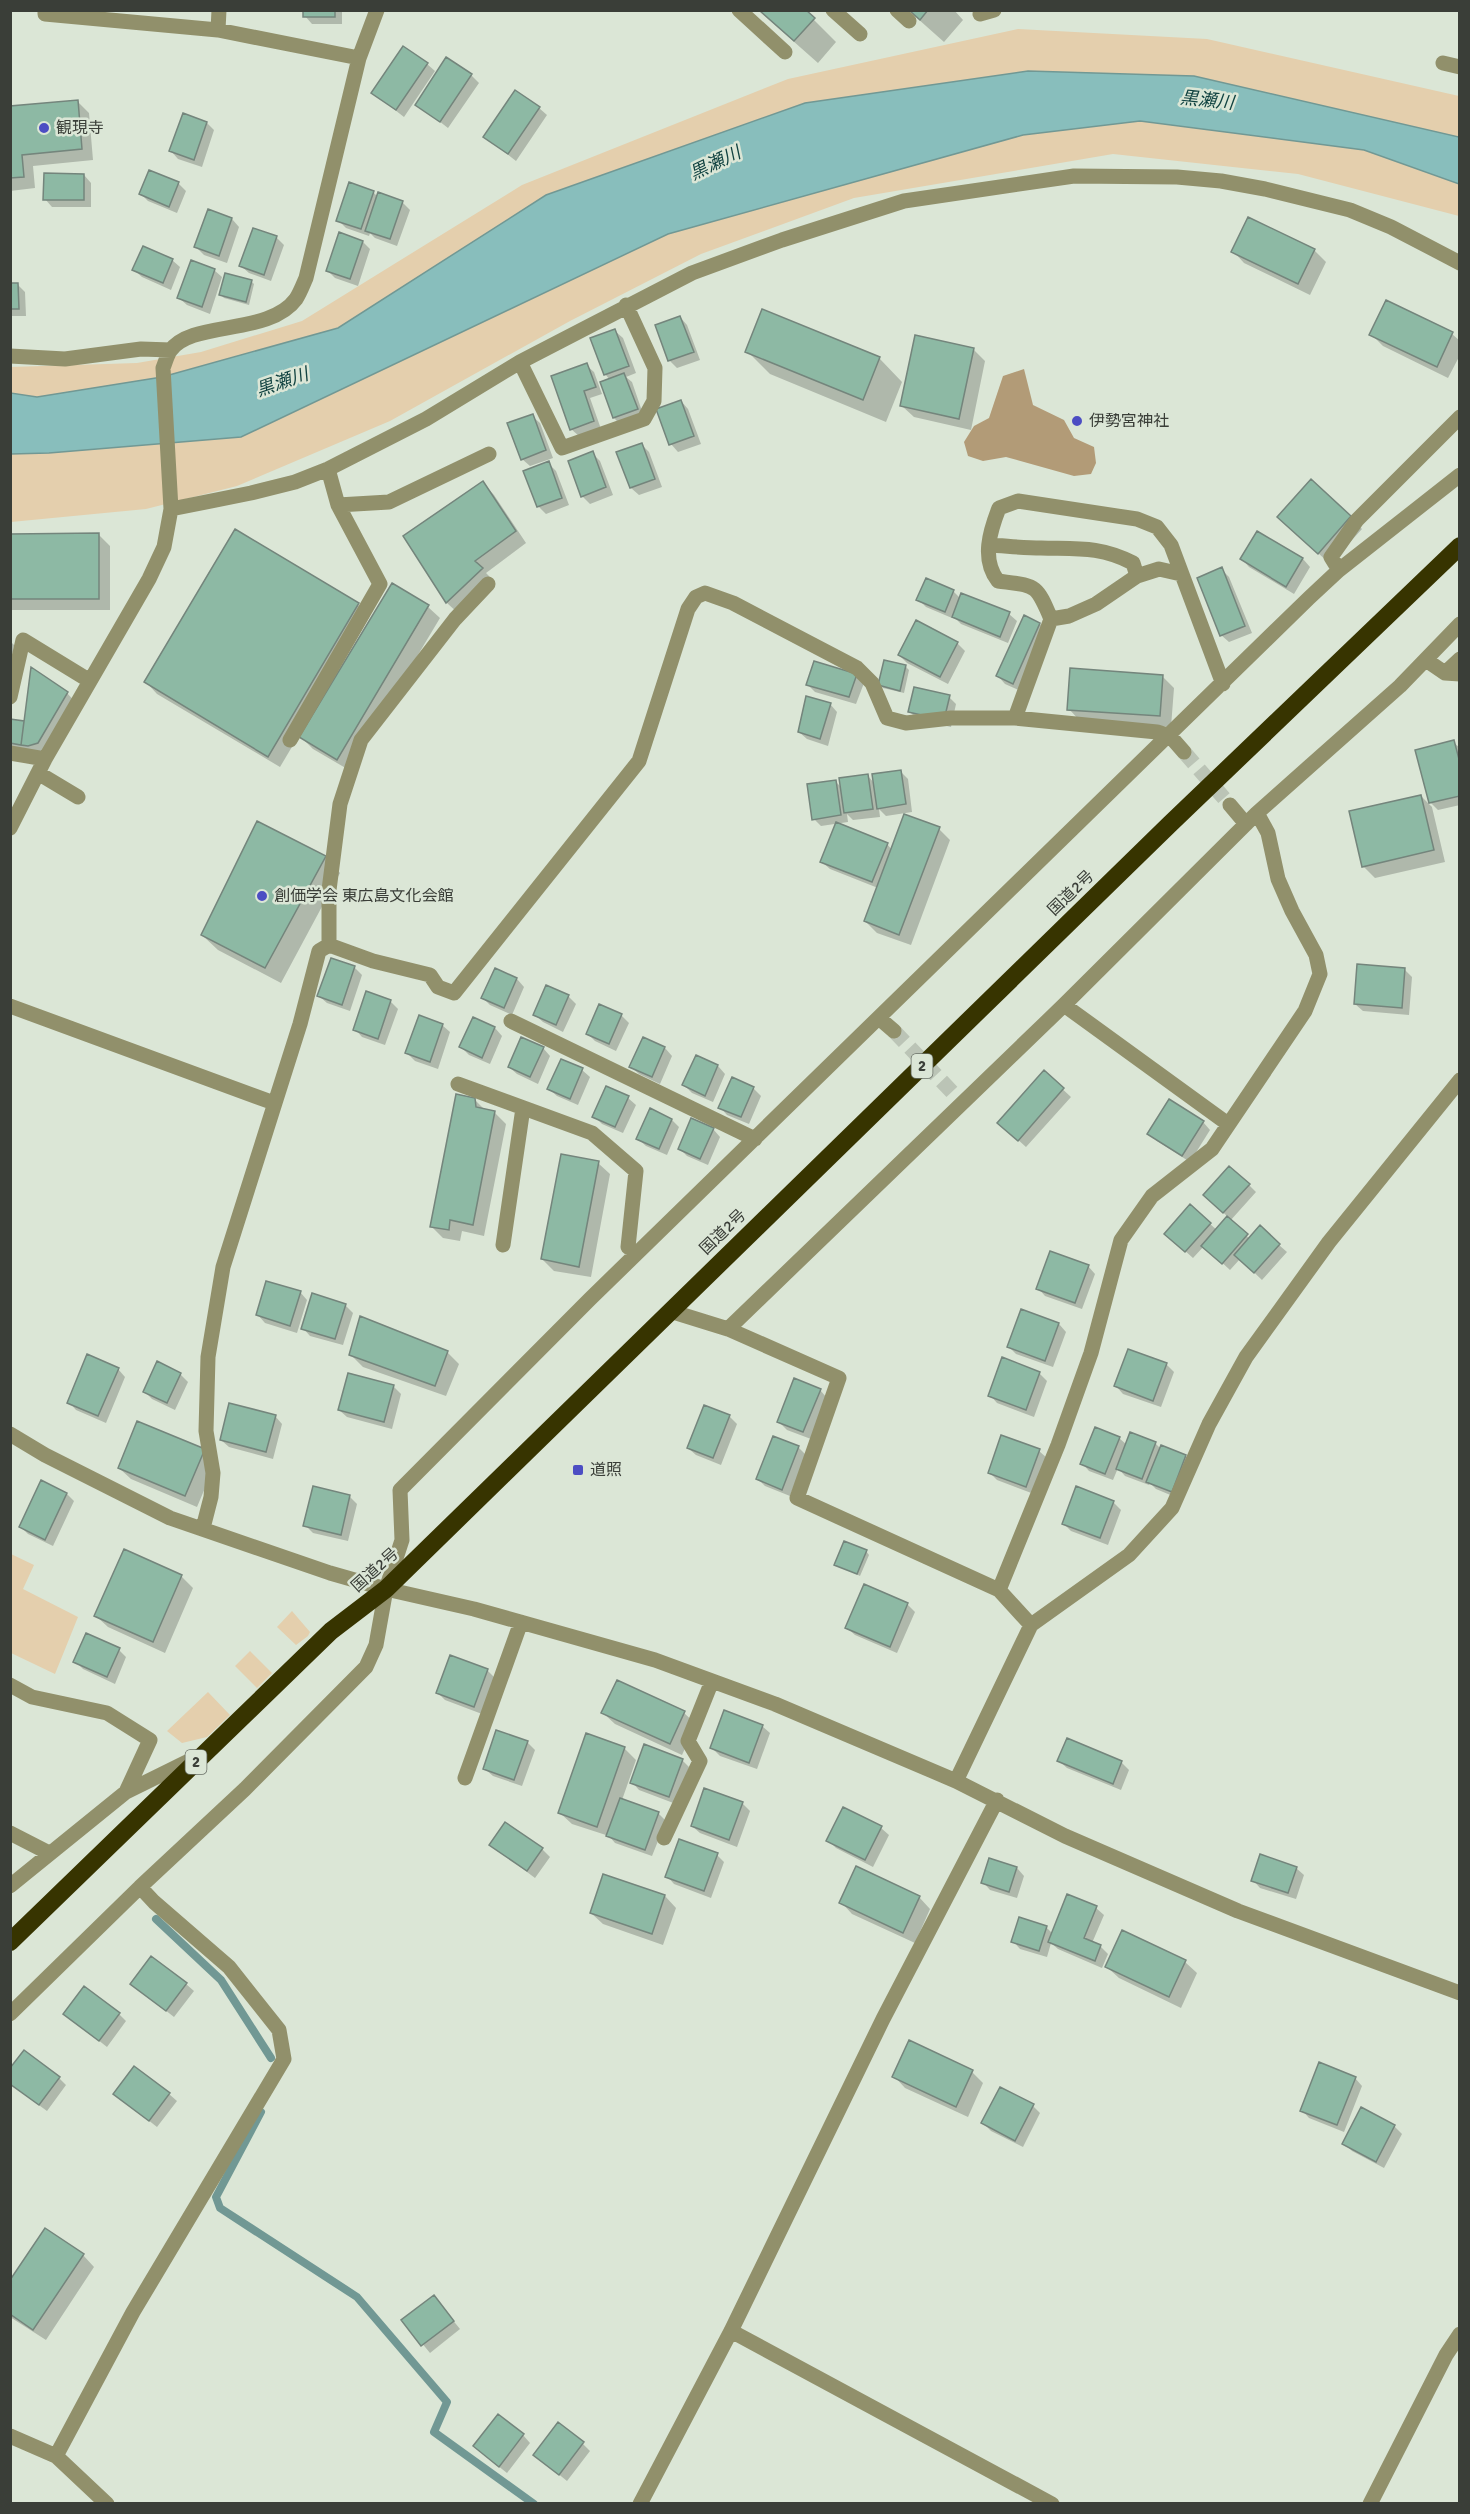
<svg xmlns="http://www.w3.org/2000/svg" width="1470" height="2514" viewBox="0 0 1470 2514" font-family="Signika,'Noto Sans JP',sans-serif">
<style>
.green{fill:#e4cfad}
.forest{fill:#b29b77}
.water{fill:#88bebc;stroke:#719894;stroke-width:1.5}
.shadow{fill:#0003}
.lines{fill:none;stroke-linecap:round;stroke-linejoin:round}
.stream{stroke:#719894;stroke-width:8}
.building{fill:#8db9a4;stroke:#74857c;stroke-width:1.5}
.minor-tunnel{stroke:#bbc4b6;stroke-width:15;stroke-dasharray:15 8;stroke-linecap:butt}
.minor{stroke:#91906b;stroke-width:15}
.highway{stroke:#373400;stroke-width:18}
.poi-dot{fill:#4c4dc3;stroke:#dbe6d6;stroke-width:2}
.labels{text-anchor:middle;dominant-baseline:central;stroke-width:5;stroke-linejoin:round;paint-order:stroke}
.shield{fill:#dbe6d6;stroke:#6a7067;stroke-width:1.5}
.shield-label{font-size:15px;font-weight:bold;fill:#3a3e38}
.poi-label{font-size:16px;fill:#3a3e38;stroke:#dbe6d6;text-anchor:start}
.street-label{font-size:16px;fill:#3a3e38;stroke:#dbe6d6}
.water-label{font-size:18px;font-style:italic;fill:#114341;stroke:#dbe6d6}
</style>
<rect width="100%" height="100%" fill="#dbe6d6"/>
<path class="green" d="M1018 29 1207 39 1459 96V216L1298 174 1113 154 854 198 701 254 570 321 390 421 237 486 146 509 11 522 10 367 137 363 201 352 302 321 522 185 788 79Z
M11 1554 34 1565 23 1589 78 1617 55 1674 11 1653Z
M292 1611 310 1632 308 1636 296 1645 277 1627Z
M250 1651 272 1673 257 1688 235 1666Z
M208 1692 230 1715 207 1737 182 1743 167 1731Z"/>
<path class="forest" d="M1024 369 1033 405 1064 420 1074 438 1094 447 1096 463 1091 474 1074 476 1006 457 983 461 968 456 964 442 974 426 989 418 1003 376Z"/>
<path class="water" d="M1028 71 1194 76 1459 137V184L1364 150 1140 121 1023 135 668 234 241 437 49 453 11 454V393L37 397 162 377 338 328 546 195 805 103Z"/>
<path class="shadow" d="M305 10H342V24H312L305 16Z
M758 10H804L836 42 818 63Z
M908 10H954L963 20 944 42Z
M427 64 435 71 404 117 373 93Z
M471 75 479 83 448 128 417 104Z
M77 101 89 113 93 160 33 166 35 188 10 191V107Z
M539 108 547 115 516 161 485 137Z
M207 123 214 130 202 167 178 159 171 151Z
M150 172 179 184 186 191 177 213 148 201 141 194Z
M84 175 91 183V207H52L45 199Z
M373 192 378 197 402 202 410 210 397 246 375 238 370 233 369 236 346 228 338 220Z
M209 211 232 219 239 227 227 263 204 255 196 247Z
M254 230 277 238 284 245 271 281 249 273 241 266Z
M340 234 363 242 370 249 358 286 335 278 327 270Z
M1314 250 1326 262 1310 295 1244 263 1233 251Z
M172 260 180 267 171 290 142 277 134 270Z
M214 270 222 277 210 314 187 305 179 298Z
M251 281 254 284 249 305 224 298 221 295Z
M10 285H18L25 292 26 316H10Z
M1387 302 1452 334 1460 341V355L1448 378 1383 346 1371 334Z
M763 311 880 359 902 382 886 422 770 374 747 351Z
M680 317 687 325 700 360 677 368 670 361 657 326Z
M615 331 623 338 636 373 626 377 632 382 644 417 621 425 614 418 601 383 610 380 605 374Z
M973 349 985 361 971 430 914 417 902 406Z
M586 365 594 372 602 394 590 398 601 429 579 436 571 429Z
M681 401 688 409 701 444 678 452 671 444 658 410Z
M532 416 540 423 553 458 530 466 522 459Z
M641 444 649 452 662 487 639 495 631 488 618 453Z
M592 453 600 461 613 495 590 504 582 496Z
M548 463 556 471 569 505 546 514 538 506Z
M483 483 494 495 526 543 486 573 493 580 459 614 447 603 405 537Z
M1350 517 1362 529 1330 564 1291 528Z
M236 531 358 605 370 616 321 698 324 700 393 585 428 607 440 618 349 770 313 749 299 735 280 767 157 694 146 682Z
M1257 533 1303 559 1310 567 1294 594 1249 567 1242 559Z
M98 534 110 546V610H10V535Z
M1221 569 1229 577 1252 633 1229 642 1221 635Z
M927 580 953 591 961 599 1009 614 1017 621 1008 643 961 624 953 616 952 618 926 607 918 599Z
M1024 617 1040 624 1047 632 1021 691 1005 684 998 676Z
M10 641 14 645 10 671Z
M957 643 965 651 948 684 907 663 899 655Z
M885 662 906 667 909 670 904 693 883 688 880 685Z
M856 675 864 683 856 704 815 692 807 684Z
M1162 676 1174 688 1171 727 1080 721 1069 709Z
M67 693 78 705 49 754 10 752V720L25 723Z
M949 697 956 704 951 727 917 719 910 712Z
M830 704 837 712 828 746 807 739 799 732Z
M1453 742 1460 748V805L1438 810 1431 803 1445 862 1375 878 1363 866 1421 796 1432 807 1417 751Z
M900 771 908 779 912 812 886 816 879 809 880 817 853 820 847 814 848 822 821 826 814 819 836 782 842 788 868 776 874 783Z
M939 829 950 840 911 945 877 933 865 921 878 888 830 869 822 862 887 844 892 850Z
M325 857 340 873 281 983 218 950 202 935Z
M354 967 362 975 350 1011 327 1003 319 996Z
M1405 970 1412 977 1409 1015 1363 1011 1355 1004Z
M517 979 524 987 512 1015 490 1005 483 998Z
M568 996 576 1004 563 1032 543 1022 535 1015Z
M390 1001 398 1009 385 1045 362 1037 355 1029Z
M621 1015 629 1023 616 1051 595 1041 588 1034Z
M474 1019 495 1028 502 1036 490 1064 469 1055 461 1047Z
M442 1025 450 1032 438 1069 415 1061 407 1053Z
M644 1039 665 1048 672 1056 660 1084 639 1074 631 1067Z
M543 1048 550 1056 538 1084 517 1074 509 1067Z
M696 1057 718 1066 725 1074 713 1102 692 1093 684 1085Z
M562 1060 582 1070 590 1077 578 1105 557 1096 549 1089Z
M1044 1072 1071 1097 1026 1147 1007 1130Z
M753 1088 761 1096 749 1124 727 1115 720 1107Z
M628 1098 636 1105 623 1133 602 1124 594 1116Z
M474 1099 486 1111 495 1113 506 1124 484 1236 462 1231 460 1241 443 1238 431 1226Z
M672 1120 679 1127 667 1155 646 1146 638 1139Z
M1203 1122 1210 1130 1190 1162 1157 1141 1149 1133Z
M713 1129 720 1137 708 1165 687 1156 679 1148Z
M598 1163 610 1174 591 1277 554 1271 542 1259Z
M1249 1185 1256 1192 1230 1221 1250 1239 1279 1245 1287 1252 1262 1280 1240 1259 1230 1270 1204 1246 1193 1258 1174 1241 1210 1224 1217 1230 1228 1217 1213 1203Z
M1088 1266 1095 1274 1082 1309 1045 1296 1038 1288Z
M300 1292 307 1300 297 1333 265 1323 258 1315Z
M345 1305 353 1313 343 1345 310 1336 303 1328Z
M1059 1324 1066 1332 1053 1367 1016 1354 1008 1346Z
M447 1352 459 1364 446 1396 363 1367 351 1355Z
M1166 1364 1174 1372 1161 1407 1123 1394 1116 1386Z
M118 1369 125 1377 106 1423 76 1410 69 1402Z
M1039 1373 1047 1381 1034 1417 997 1403 990 1395Z
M180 1374 188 1382 175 1410 152 1399 144 1391Z
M393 1386 401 1394 392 1429 347 1417 339 1410Z
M820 1390 827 1398 811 1439 787 1430 779 1422Z
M275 1416 282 1424 273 1459 229 1447 221 1440Z
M729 1416 737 1424 721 1465 696 1455 688 1448Z
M1119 1438 1127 1445 1155 1443 1161 1449 1162 1447 1186 1456 1193 1464 1180 1499 1156 1489 1150 1483 1149 1485 1125 1476 1118 1468 1113 1480 1089 1471 1082 1463Z
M798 1447 806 1455 790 1496 765 1486 758 1479Z
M204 1450 216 1462 197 1507 131 1479 119 1468Z
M1039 1451 1047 1458 1034 1494 997 1480 989 1472Z
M42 1482 67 1494 74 1501 53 1546 28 1534 21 1527Z
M349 1496 357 1504 348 1541 313 1533 305 1525Z
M1113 1502 1121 1510 1108 1545 1071 1531 1064 1524Z
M125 1551 182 1577 193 1588 165 1653 108 1627 96 1616Z
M866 1551 869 1555 860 1576 836 1564Z
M907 1604 915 1612 897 1653 855 1635 847 1628Z
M119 1650 126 1657 115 1684 83 1669 75 1661Z
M451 1657 488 1671 495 1678 482 1714 445 1700 438 1693Z
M617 1682 684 1713 696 1724 682 1755 615 1724 603 1713Z
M762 1726 770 1733 757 1769 720 1756 712 1748Z
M587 1735 625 1749 636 1760 622 1800 658 1813 666 1821 652 1856 615 1843 609 1836 572 1824 560 1813Z
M527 1742 535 1750 522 1786 493 1776 485 1769Z
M682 1760 689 1767 676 1804 639 1790 632 1782Z
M1059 1761 1121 1762 1129 1770 1121 1790 1067 1768Z
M742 1803 750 1811 737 1847 700 1833 692 1826Z
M881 1828 889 1835 873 1867 836 1848 828 1840Z
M491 1845 542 1849 550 1857 535 1878Z
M717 1855 724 1862 711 1898 674 1884 667 1876Z
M990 1860 1017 1868 1024 1876 1017 1898 990 1890 983 1882Z
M1296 1868 1304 1875 1296 1899 1260 1888 1253 1880Z
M604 1876 665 1896 676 1908 663 1945 603 1924 591 1913Z
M919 1897 930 1909 915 1943 852 1914 841 1902Z
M1096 1908 1104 1915 1092 1943 1100 1946 1108 1954 1102 1968 1058 1949 1051 1943 1047 1957 1020 1949 1013 1941 1046 1927 1053 1934Z
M1185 1962 1197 1973 1181 2008 1119 1978 1107 1967Z
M132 1984H186L194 1991 174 2017Z
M65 2014H119L126 2021 107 2047Z
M972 2072 983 2083 968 2117 905 2088 894 2076Z
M59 2078 66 2085 47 2111 10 2084Z
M1355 2078 1362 2086 1344 2132 1309 2118 1302 2110Z
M115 2094H169L177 2101 157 2127Z
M1033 2106 1040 2113 1023 2147 991 2131 983 2123Z
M1394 2126 1402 2134 1384 2168 1352 2151 1344 2143Z
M83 2255 94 2267 46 2340 10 2317V2283Z
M434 2297 460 2329 430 2353 403 2320Z
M523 2435 530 2443 507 2473 483 2454Z
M583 2444 590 2451 567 2481 535 2455Z"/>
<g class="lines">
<path class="stream" d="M156 1919 221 1980 271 2058
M261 2112 216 2197 220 2208 357 2297 447 2402 434 2432 534 2504"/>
</g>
<path class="building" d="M303 10H335V17H303Z
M759 10H806L815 18 794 41Z
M909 10H928L920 20Z
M403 46 428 63 396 110 371 93Z
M446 57 472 74 440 122 415 105Z
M515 90 540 107 508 154 483 137Z
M78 100 82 149 22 155 24 177 10 178V106Z
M183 113 207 122 194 160 169 151Z
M149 170 179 182 169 207 139 194Z
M44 173 84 174V200H43Z
M349 182 374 191 361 229 336 221Z
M378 192 403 201 390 239 365 231Z
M208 209 232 218 219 256 194 247Z
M1248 217 1315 249 1298 284 1231 252Z
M253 228 277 236 264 275 239 266Z
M339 232 363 241 350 279 326 271Z
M143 246 173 259 163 283 132 270Z
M191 260 215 269 202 307 177 298Z
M225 273 252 280 246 302 219 295Z
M10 283H18L19 309H10Z
M1386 300 1453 332 1437 367 1369 335Z
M762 309 880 357 863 400 745 352Z
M680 316 694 352 668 361 655 325Z
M615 329 629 366 604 375 590 338Z
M915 335 974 348 959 419 900 406Z
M587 363 596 387 584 391 594 421 570 430 551 376Z
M624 373 638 409 613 418 600 382Z
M681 400 694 436 669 445 656 409Z
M533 414 546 450 521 460 507 423Z
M642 443 655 479 630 488 616 452Z
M593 451 606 487 581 497 568 461Z
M549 461 562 498 537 507 523 471Z
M1311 479 1351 516 1318 554 1277 517Z
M483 481 516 531 475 561 483 568 446 603 403 536Z
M235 529 359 603 268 757 144 682Z
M1257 531 1303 558 1286 587 1240 559Z
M99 533V599H10V534Z
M1222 567 1245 626 1220 636 1197 578Z
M926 578 954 590 945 612 916 600Z
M392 583 429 605 337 760 299 737Z
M961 593 1010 612 1000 637 952 617Z
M1024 615 1040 623 1013 684 996 676Z
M916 620 958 642 940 677 898 655Z
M884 660 906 665 900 691 878 685Z
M814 661 857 674 849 697 806 685Z
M31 667 68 692 38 743 28 746 21 745Z
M1070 668 1163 675 1160 716 1067 710Z
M914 687 950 695 944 720 908 712Z
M806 696 831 703 820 739 798 732Z
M10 719 24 721 21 745 10 743Z
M1454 740 1460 763V796L1429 803 1415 750Z
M901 770 906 804 877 809 872 774Z
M868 774 873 809 844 813 839 778Z
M836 780 841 815 812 820 807 784Z
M1421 795 1434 850 1362 867 1349 811Z
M904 814 940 827 899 935 864 921Z
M257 821 326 856 265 968 201 935Z
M836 822 888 843 872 882 820 862Z
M331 958 355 966 342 1005 317 996Z
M1357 964 1405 968 1402 1008 1354 1004Z
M495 968 517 978 504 1008 481 998Z
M546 985 569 995 556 1025 533 1015Z
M366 991 391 1000 378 1039 353 1030Z
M599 1004 622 1014 609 1044 586 1034Z
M419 1015 443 1024 430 1062 405 1053Z
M473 1017 495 1027 482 1058 459 1047Z
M521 1037 544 1047 530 1077 508 1067Z
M643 1037 665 1047 652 1077 629 1067Z
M696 1055 718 1065 705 1096 682 1085Z
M561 1059 583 1068 570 1099 547 1089Z
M1044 1070 1064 1088 1018 1141 997 1123Z
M732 1077 754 1087 741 1117 718 1108Z
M606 1086 629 1096 615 1127 592 1117Z
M456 1094 475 1098 476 1107 495 1111 473 1225 450 1220 449 1230 430 1227Z
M1169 1099 1204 1121 1182 1156 1147 1134Z
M650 1108 672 1119 659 1149 636 1139Z
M691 1118 714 1128 700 1159 678 1149Z
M561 1154 599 1161 579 1267 541 1259Z
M1229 1166 1250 1184 1223 1213 1203 1195Z
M1190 1204 1211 1223 1185 1252 1164 1234Z
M1227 1216 1248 1234 1222 1264 1201 1246Z
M1260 1225 1280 1244 1254 1273 1234 1255Z
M1050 1251 1089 1265 1075 1303 1036 1289Z
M266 1281 301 1291 290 1326 256 1315Z
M312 1293 346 1304 335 1339 301 1329Z
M1021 1309 1059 1323 1045 1361 1007 1347Z
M360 1316 448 1351 435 1386 349 1355Z
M1128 1349 1167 1363 1153 1401 1114 1386Z
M87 1354 119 1368 98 1416 67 1403Z
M1002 1357 1040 1372 1026 1410 988 1396Z
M157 1361 181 1373 167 1403 143 1392Z
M348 1373 394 1385 384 1422 338 1410Z
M794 1378 821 1389 803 1432 777 1422Z
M229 1403 276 1415 266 1452 220 1440Z
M704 1405 730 1415 713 1458 687 1448Z
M137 1421 205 1449 185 1496 118 1468Z
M1095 1427 1120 1437 1105 1474 1080 1464Z
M1130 1432 1156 1442 1142 1479 1116 1469Z
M1001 1435 1040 1449 1026 1487 988 1473Z
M773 1436 799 1446 782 1490 756 1479Z
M1161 1445 1186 1455 1172 1492 1146 1482Z
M41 1480 67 1493 45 1540 19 1527Z
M313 1486 350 1495 341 1535 303 1526Z
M1076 1486 1114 1501 1100 1538 1062 1524Z
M844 1541 867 1550 857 1574 834 1565Z
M124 1549 182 1575 153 1642 94 1616Z
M864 1584 908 1603 890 1647 845 1628Z
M86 1633 120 1648 107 1677 73 1662Z
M450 1655 488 1669 474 1707 436 1693Z
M617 1680 685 1711 670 1744 601 1713Z
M724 1710 763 1725 749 1763 710 1748Z
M496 1730 528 1741 514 1780 483 1769Z
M586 1733 625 1747 597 1827 558 1813Z
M1067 1738 1122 1761 1113 1784 1057 1761Z
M644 1744 683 1759 669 1797 630 1783Z
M704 1788 743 1802 729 1840 691 1826Z
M620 1798 659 1812 645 1850 606 1836Z
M843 1807 882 1826 865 1860 826 1841Z
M505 1822 543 1848 527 1871 489 1845Z
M679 1839 718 1853 704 1891 665 1877Z
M1260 1854 1297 1867 1288 1893 1251 1881Z
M989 1858 1017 1867 1009 1892 981 1883Z
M856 1866 920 1896 903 1933 839 1903Z
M603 1874 665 1895 652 1934 590 1913Z
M1067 1894 1097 1906 1084 1938 1101 1945 1095 1961 1048 1942Z
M1019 1917 1047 1926 1039 1951 1011 1942Z
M1122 1930 1186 1960 1169 1997 1105 1967Z
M151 1956 187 1983 166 2011 130 1984Z
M84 1986 120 2013 99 2041 63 2014Z
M909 2040 973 2070 956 2107 892 2077Z
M24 2050 60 2077 39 2105 10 2084V2068Z
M1319 2062 1356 2077 1337 2125 1300 2111Z
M134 2066 170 2093 149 2121 113 2094Z
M1000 2087 1034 2104 1015 2141 981 2123Z
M1361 2107 1395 2125 1376 2162 1342 2144Z
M45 2228 84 2254 33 2330 10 2314V2280Z
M434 2295 454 2321 421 2346 401 2320Z
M498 2414 524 2434 499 2467 473 2446Z
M558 2422 584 2442 559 2475 533 2455Z"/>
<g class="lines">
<path class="minor-tunnel" d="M1184 752 1230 805
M894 1031 953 1093"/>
<path class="minor" d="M45 10V14L218 30 359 58
M739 10 785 52
M833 10 860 34
M897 10 909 21
M980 14 994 10
M218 30 219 10
M1443 63 1460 67
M10 356 65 359 141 349 171 350
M520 362 562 448 644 419 654 401 655 368 626 305
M338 505 389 502 489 454
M171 509 251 493 295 482 328 469 426 419 520 362 692 273 782 240 904 201 1074 176 1177 177 1221 181 1265 189 1350 210 1391 227 1460 263
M989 545C1007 546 1024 548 1041 548 1077 549 1100 546 1133 563L1137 576
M1339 570 1331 557 1357 520 1460 417
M1051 619 1069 616 1096 604 1137 576 1159 569 1181 574
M1426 660 1445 673 1460 674
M1445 673 1460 659
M10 697 23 640 90 681
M1015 718 1051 619C1036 583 1036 586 998 581 981 559 990 531 999 508L1018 501 1137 519 1157 527 1171 545 1223 684
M290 740 380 584 338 505 328 469
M10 753 45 759
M38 773 78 797
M1230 805 1246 824
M10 828 45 759 149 579 164 547 171 509 163 368C165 363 167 356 170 351 191 320 269 336 296 299 300 293 303 285 306 278L359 58 377 10
M329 945V890L340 804 361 740 455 619 488 584
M1064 1005 1228 1124
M10 1006 274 1103
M879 1018 894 1031
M511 1021 755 1139
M458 1084 592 1133 636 1171 628 1247
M503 1245 523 1108
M670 1311 728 1329 1064 1005 1257 813 1400 686 1460 624
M728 1329 839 1378 797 1498 999 1590
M10 1434 45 1455 170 1518 330 1573 386 1589 474 1609 655 1660 775 1704 956 1781 1065 1836 1238 1911 1460 1993
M203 1528 211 1497 213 1473 206 1431 208 1357 223 1267 300 1024 319 951 329 945 373 961 430 975 438 987 454 993 639 761 688 609 696 597 705 593 733 603 857 668 872 683 887 718 906 723 951 718H1015L1157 732 1170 736 1184 752
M1031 1625 999 1590 1058 1445 1091 1353 1121 1240 1152 1196 1212 1149 1305 1011 1320 974 1316 955 1292 911 1278 879 1268 833 1257 813
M10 1685 32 1697 107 1713 150 1740 126 1792
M465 1778 521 1622
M956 1781 1031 1625 1129 1555 1172 1508 1209 1424 1246 1357 1329 1242 1460 1080
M10 1833 49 1853
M664 1838 700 1761 688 1741 712 1681
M10 1886 126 1792 197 1757
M10 2014 140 1887 245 1789 366 1667 376 1645 386 1589 402 1540 400 1490 590 1299 1309 598 1339 570 1460 475
M731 2331 1052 2504
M10 2436 56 2456 107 2504
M56 2456 133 2312 284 2059 279 2030 229 1967 154 1902 140 1887
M640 2504 731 2331 883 2019 997 1800
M1370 2504 1446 2355 1460 2334"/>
<path class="highway" d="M10 1942 331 1631 386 1589 1170 824 1460 546"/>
</g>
<g class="poi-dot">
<circle cx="44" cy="128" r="6"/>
<circle cx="1077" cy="421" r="6"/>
<circle cx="262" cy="896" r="6"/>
<rect x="572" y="1464" width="12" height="12" rx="3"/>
</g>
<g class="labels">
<g class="shield">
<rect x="911.5" y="1054" width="21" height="24" rx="4.5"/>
<rect x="185.5" y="1750" width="21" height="24" rx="4.5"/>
</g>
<g class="shield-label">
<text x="922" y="1066">2</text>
<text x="196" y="1762">2</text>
</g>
<g class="poi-label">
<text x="56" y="128">観現寺</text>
<text x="1089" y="421">伊勢宮神社</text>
<text x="274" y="896">創価学会 東広島文化会館</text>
<text x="590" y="1470">道照</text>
</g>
<g class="street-label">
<text transform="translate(1071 893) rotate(-44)">国道2号</text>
<text transform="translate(723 1232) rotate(-44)">国道2号</text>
<text transform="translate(375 1570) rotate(-42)">国道2号</text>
</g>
<g class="water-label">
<text transform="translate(1207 100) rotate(6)">黒瀬川</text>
<text transform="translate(715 163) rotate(-26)">黒瀬川</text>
<text transform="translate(282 382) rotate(-19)">黒瀬川</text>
</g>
</g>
<rect width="1470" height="2514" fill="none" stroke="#3a3e38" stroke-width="24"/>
</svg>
